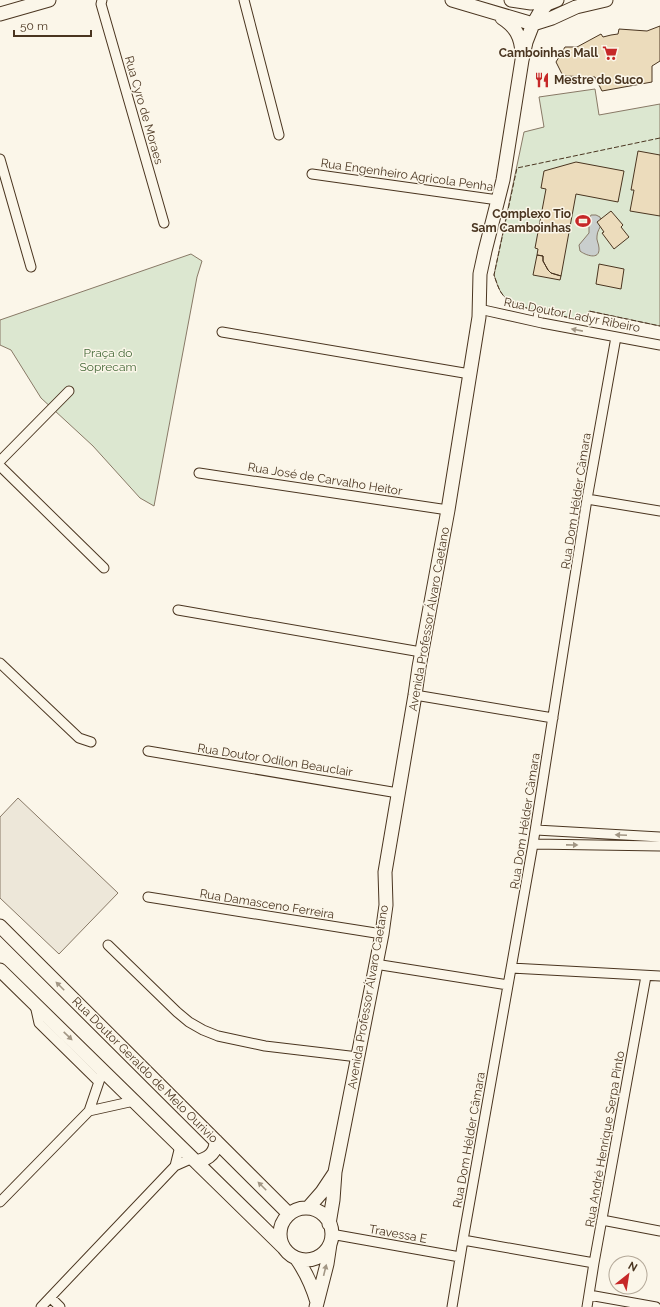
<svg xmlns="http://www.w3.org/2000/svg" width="660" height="1307" viewBox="0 0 660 1307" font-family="Raleway,sans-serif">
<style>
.green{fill:#dce7d0;stroke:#887966}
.parking{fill:#ede7d9;stroke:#887966}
.water{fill:#c9cecd;stroke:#887966}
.building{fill:#ecdcbc;stroke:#4a3520}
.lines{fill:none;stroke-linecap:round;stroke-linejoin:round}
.lane-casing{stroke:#4a3520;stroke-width:6}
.street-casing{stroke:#4a3520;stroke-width:11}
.secondary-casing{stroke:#4a3520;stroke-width:15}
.lane{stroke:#fbf6e9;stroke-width:4.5}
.street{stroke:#fbf6e9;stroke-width:9}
.secondary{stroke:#fbf6e9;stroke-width:13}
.fence{stroke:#4a3520;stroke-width:1;stroke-dasharray:5 2;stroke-linecap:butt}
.oneway{fill:#a29684}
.labels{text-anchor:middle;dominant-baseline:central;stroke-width:3;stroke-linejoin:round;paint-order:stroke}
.poi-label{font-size:12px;font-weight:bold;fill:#4a3520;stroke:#fbf6e9;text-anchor:end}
.street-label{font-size:12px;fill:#4a3520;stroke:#fbf6e9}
.park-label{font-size:12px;fill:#436837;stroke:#fbf6e9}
</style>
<rect width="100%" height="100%" fill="#fbf6e9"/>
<path class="green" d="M595 89 599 115 660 104V326L589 311 587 321C569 317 519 310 507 299 499 293 497 283 494 275L524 132 544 127 539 97Z
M191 254 202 261 197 277 154 506 140 498 93 446 41 398 11 350 0 345V320Z"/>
<path class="parking" d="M18 798 118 893 59 954 0 898V817Z"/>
<path class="water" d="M591 215H596L600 217 602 224C600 227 597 232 597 236 596 240 599 244 599 248 600 261 585 255 580 251L579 245 589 233V219Z"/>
<path class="building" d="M660 26V61L652 66V82L602 91 595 77 563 76 556 62 565 47H577L601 34 603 37 611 35 618 34 619 29 647 31Z
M638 151 660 155V216L630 211 634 190H631Z
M576 162 624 171 618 202 576 194 561 276 551 273 548 270 543 261V256L537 255 538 249 535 248 546 189 541 188 544 171Z
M611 211 623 225 621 227 629 237 614 249 602 233 604 232 597 222Z
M537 255 543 256V261L548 270 551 273 561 276 560 280 533 275Z
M599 264 624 269 621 289 596 284Z"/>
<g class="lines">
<g class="lane-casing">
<path id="lane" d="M535 321 537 310"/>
</g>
<g class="street-casing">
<path id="street" d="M102 0 101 4 164 223
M244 0 279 135
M0 159 31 267
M312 174 498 200
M479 309 542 323 660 345
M222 332 470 374
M0 461 69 391
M0 466 104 568
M199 473 448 510
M587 499 660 511
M178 610 421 652
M0 663 79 738 91 742
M415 695 553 718
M148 751 398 793
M536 830 660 837
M533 844 660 846
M148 897 382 934
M108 945 177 1012 189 1022 203 1030 218 1036 265 1046 358 1057
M375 964 508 985
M511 968 660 976
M35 1005 39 1023 98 1081
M89 1111 134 1101
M180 1146 175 1166 193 1158
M0 1202 89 1111 103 1070
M602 1220 660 1231
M331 1234 460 1257
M463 1240 594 1263
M589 1295 656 1307
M51 1298 60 1307
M41 1307 175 1166
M452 1307 463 1240 533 844 587 499 616 337
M587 1307 594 1263 646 976"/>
</g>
<g class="secondary-casing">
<path id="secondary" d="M452 0 533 24 552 18 576 7 606 0
M511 0 531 3 551 0
M0 14 49 0
M502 18C516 27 521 37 522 53
M0 926 289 1214
M0 970 283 1247
M196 1162C208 1159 216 1154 216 1141
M308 1208 322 1192 334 1174
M280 1234a26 26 0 1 1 52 0a26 26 0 1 1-52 0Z
M329 1224 333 1200 335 1172 382 934 386 905 385 872 415 695 419 667 448 510 479 317 480 274 485 251 503 180 522 60 526 42 533 24 540 12 547 4 557 0
M296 1258C306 1272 312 1285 317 1302
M316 1307 327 1264 330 1244"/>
</g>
<use href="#lane" class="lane"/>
<use href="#street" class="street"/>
<use href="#secondary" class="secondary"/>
<path class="fence" d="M660 138 517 168 494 275C497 283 499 293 507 299 519 310 569 317 587 321L589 311 660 326"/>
</g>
<defs><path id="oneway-solid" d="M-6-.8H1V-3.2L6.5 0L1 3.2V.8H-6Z"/></defs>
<g class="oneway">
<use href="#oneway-solid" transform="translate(577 330) rotate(-169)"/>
<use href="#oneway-solid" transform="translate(621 835) rotate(-177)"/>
<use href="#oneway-solid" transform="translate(572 845) rotate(1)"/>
<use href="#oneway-solid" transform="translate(60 986) rotate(-135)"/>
<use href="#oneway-solid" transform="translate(68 1036) rotate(44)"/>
<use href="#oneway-solid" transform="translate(262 1186) rotate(-135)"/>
<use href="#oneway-solid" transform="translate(325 1270) rotate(-76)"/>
</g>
<defs>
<g id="supermarket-bare" transform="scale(1.2)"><path d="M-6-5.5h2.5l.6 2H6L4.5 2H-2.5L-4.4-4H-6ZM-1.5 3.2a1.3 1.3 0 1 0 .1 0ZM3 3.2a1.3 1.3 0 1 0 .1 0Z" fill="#c62828" stroke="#fbf6e9" stroke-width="2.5" paint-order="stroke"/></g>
<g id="restaurant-bare" transform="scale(1.2)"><path d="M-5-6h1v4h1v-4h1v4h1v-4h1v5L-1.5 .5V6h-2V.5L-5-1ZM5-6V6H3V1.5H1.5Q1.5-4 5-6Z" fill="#c62828" stroke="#fbf6e9" stroke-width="2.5" paint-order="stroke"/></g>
<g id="stadium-bare" transform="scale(1.2)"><path d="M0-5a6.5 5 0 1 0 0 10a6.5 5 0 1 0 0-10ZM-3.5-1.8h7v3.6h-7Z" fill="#c62828" stroke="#fbf6e9" stroke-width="2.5" paint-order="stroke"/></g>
</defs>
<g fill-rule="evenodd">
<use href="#supermarket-bare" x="610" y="53"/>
<use href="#restaurant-bare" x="542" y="80"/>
<use href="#stadium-bare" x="583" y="221"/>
</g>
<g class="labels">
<g class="poi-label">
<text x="598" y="53">Camboinhas Mall</text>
<text x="554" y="80" text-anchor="start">Mestre do Suco</text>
<text x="571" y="214">Complexo Tio<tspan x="571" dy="14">Sam Camboinhas</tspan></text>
</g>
<g class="street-label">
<text transform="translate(144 110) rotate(74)">Rua Cyro de Moraes</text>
<text transform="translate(407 175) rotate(8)">Rua Engenheiro Agricola Penha</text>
<text transform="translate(572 315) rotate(11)">Rua Doutor Ladyr Ribeiro</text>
<text transform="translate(325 479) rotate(9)">Rua José de Carvalho Heitor</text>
<text transform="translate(576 501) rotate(-81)">Rua Dom Hélder Câmara</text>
<text transform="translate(429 619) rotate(-80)">Avenida Professor Álvaro Caetano</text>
<text transform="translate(275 760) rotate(9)">Rua Doutor Odilon Beauclair</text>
<text transform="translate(525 821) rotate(-81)">Rua Dom Hélder Câmara</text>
<text transform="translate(267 904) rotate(9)">Rua Damasceno Ferreira</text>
<text transform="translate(368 997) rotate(-80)">Avenida Professor Álvaro Caetano</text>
<text transform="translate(145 1070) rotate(45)">Rua Doutor Geraldo de Melo Ourivio</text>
<text transform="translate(605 1139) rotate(-80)">Rua André Henrique Serpa Pinto</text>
<text transform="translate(469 1140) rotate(-80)">Rua Dom Hélder Câmara</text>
<text transform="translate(398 1234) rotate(10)">Travessa E</text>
</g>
<g class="park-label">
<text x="108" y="353">Praça do<tspan x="108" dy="14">Soprecam</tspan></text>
</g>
</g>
<g transform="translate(628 1275) rotate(30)"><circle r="19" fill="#fbf6e9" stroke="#b4a999"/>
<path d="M0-3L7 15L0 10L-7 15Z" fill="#c62828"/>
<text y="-6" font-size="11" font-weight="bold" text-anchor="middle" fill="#4a3520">N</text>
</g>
<path d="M14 30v6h77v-6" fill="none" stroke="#4a3520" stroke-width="2"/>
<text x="20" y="30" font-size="12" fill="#4a3520" stroke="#fbf6e9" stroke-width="3" paint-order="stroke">50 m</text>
</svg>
